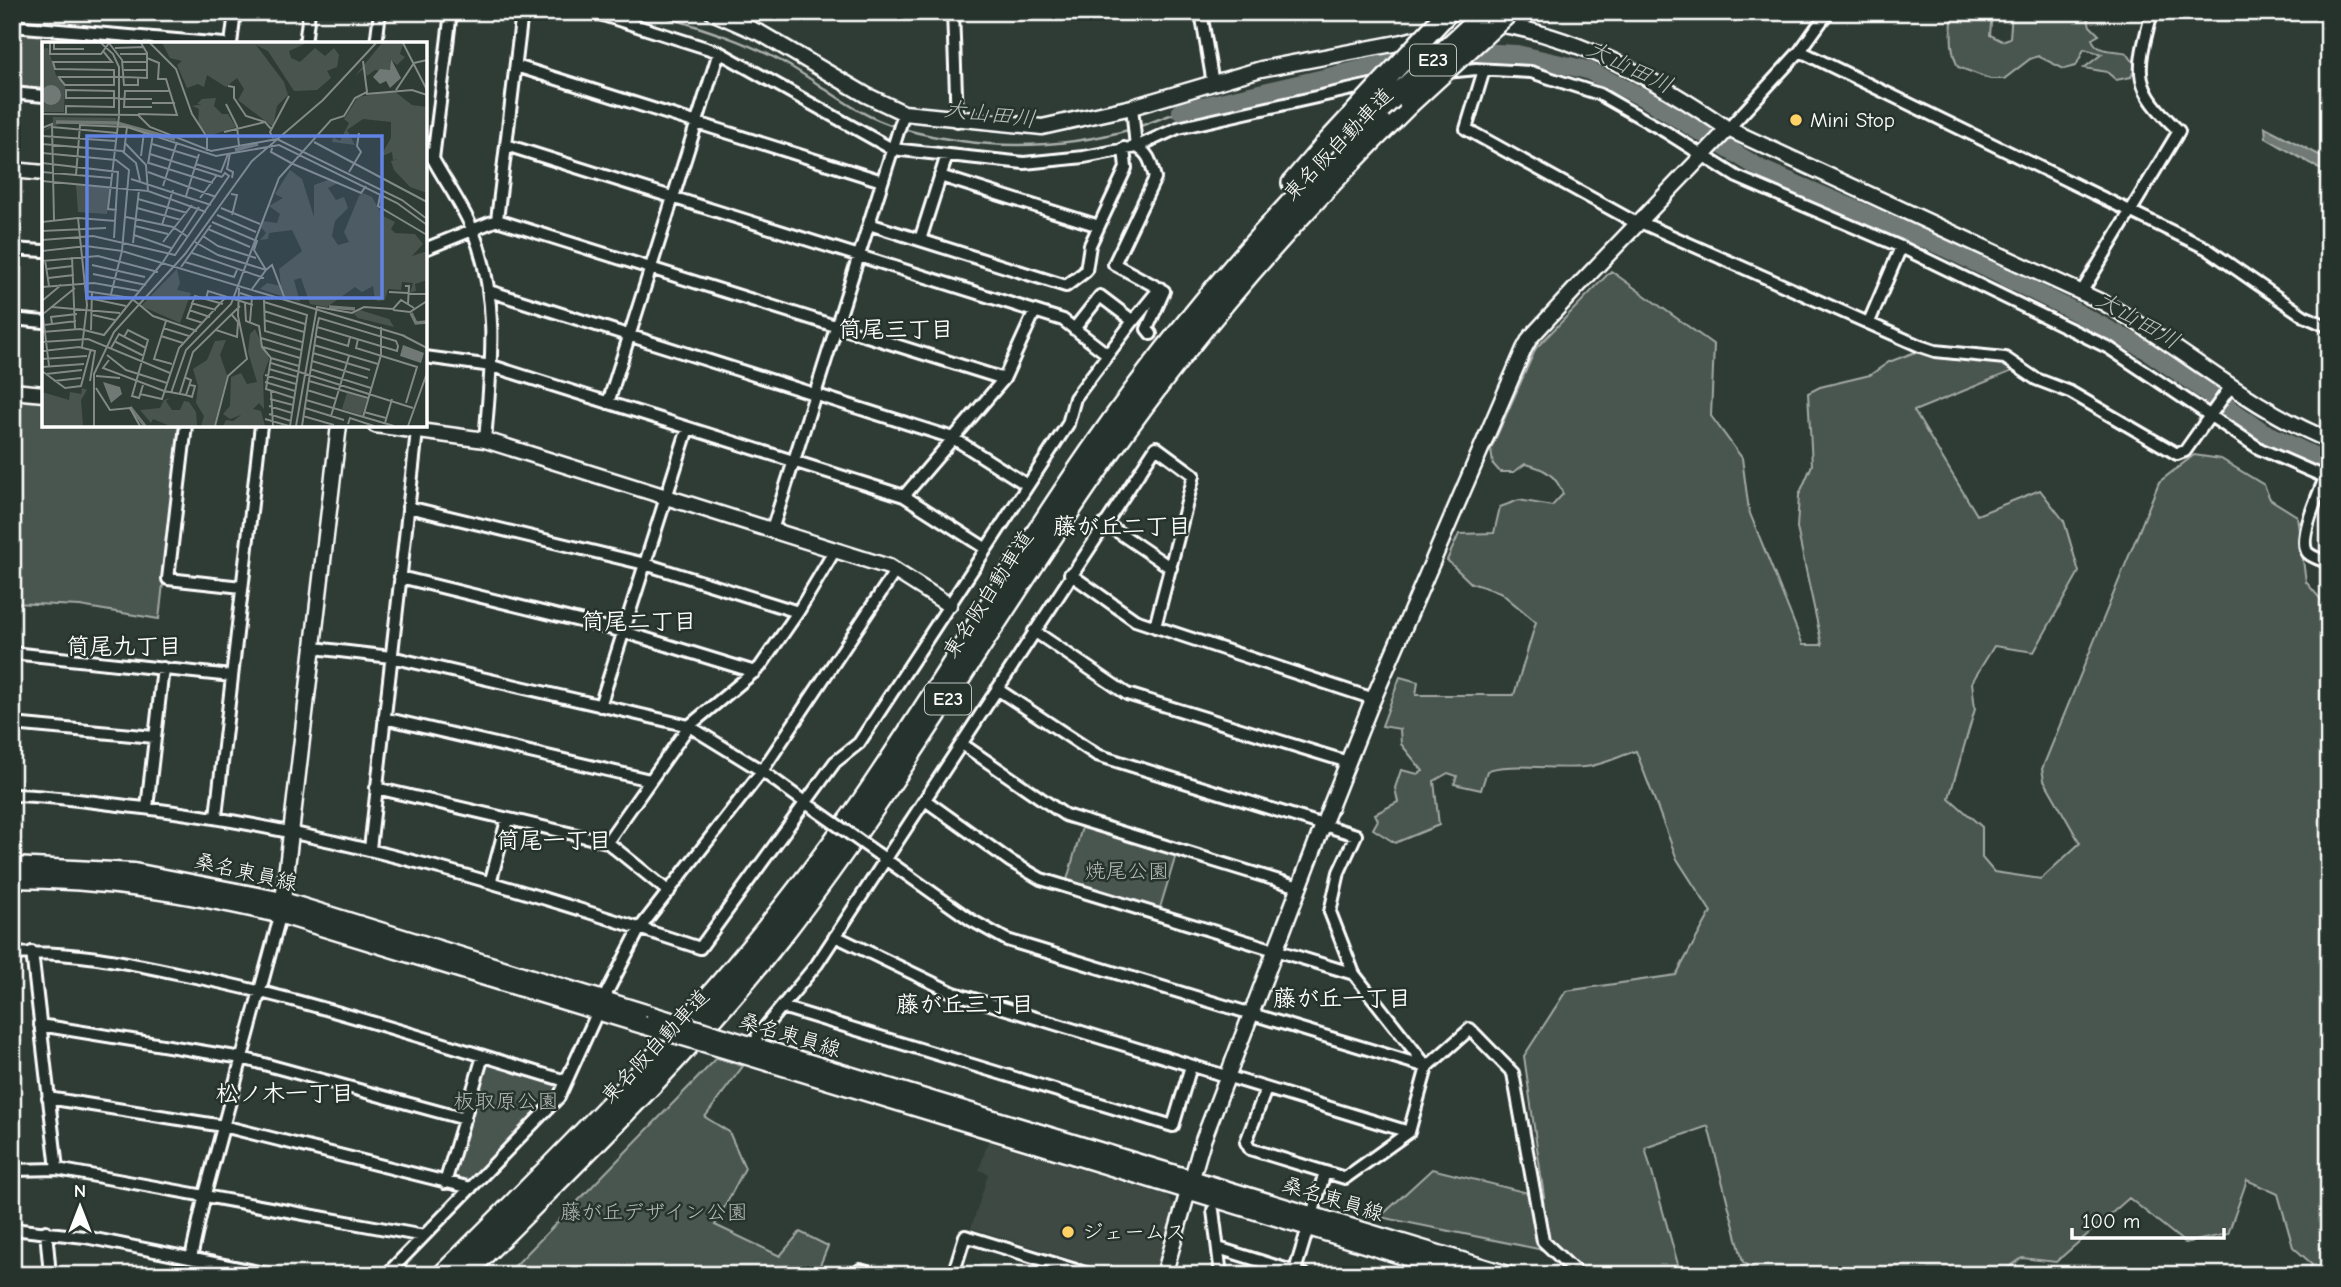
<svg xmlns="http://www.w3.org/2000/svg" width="2341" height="1287" viewBox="0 0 2341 1287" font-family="'Comic Neue','Klee One',sans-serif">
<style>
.built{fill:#3c4842}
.green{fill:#4a544f;stroke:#a4aaa7;stroke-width:2}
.water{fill:#707975;stroke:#a9afac;stroke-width:2}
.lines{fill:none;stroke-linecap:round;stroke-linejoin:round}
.stream{stroke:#a9afac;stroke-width:2.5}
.river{stroke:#707975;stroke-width:18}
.minor-casing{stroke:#fff;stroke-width:16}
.tertiary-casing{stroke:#fff;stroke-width:19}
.secondary-casing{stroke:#fff;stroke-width:21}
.motorway-casing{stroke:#fff;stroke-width:24}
.minor{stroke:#26332d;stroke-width:10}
.tertiary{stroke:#26332d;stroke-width:14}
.secondary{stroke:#26332d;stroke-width:16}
.motorway{stroke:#26332d;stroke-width:19}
.minor-bridge-casing{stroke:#fff;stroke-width:16;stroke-linecap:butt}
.secondary-bridge-casing{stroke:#fff;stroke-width:21;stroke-linecap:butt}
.motorway-bridge-casing{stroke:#fff;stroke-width:24;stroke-linecap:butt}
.minor-bridge{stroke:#26332d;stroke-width:10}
.secondary-bridge{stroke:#26332d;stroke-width:16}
.motorway-bridge{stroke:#26332d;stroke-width:19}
.poi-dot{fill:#ffd166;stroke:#26332d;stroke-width:2.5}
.labels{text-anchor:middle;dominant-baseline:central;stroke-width:5;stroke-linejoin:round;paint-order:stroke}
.shield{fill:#26332d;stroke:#bec2c0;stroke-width:2}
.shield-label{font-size:19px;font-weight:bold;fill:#fff}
.poi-label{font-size:21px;fill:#fff;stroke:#26332d;text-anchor:start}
.street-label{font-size:21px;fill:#fff;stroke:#26332d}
.park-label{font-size:21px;fill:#b7bbb9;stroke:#26332d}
.water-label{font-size:23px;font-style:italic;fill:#b8bcba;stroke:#26332d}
.neighbourhood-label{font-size:23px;font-weight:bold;fill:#fff;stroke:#26332d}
.inset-river{fill:none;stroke:#707975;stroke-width:3.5}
.inset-road{fill:none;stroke:#828986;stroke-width:2}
.view{fill:#6183e4;fill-opacity:0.15;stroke:#6183e4;stroke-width:3.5}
.inset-edge{fill:none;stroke:#fff;stroke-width:3.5}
</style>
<rect width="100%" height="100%" fill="#2f3b35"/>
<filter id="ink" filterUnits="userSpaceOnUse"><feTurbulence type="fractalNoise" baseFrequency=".0143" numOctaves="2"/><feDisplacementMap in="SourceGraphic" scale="14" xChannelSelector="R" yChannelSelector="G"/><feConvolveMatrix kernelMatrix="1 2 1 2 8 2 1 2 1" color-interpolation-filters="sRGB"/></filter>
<g filter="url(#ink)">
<path class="built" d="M988 1141 1168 1196 1175 1208 1155 1275H1123L971 1228 988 1174 979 1170Z"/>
<path class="green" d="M1952 12H1992L1990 35 2002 41 2010 38 2012 12H2086L2090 26 2099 35 2092 39C2098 54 2113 49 2127 53L2136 66 2131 77 2116 80 2107 72 2084 68 2102 54 2084 49 2076 66 2064 69 2038 56 2030 59 2004 79H1990L1958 67C1949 47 1952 33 1952 12Z
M12 31 66 38 65 44H44V91L12 88Z
M1611 271 1714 345 1711 416 1742 458 1749 511 1803 645H1822L1797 528 1799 495 1812 465 1808 393 1820 387 1870 375 1889 362 1918 351 2004 362 2015 370 1914 411 1977 515 2040 490 2064 521 2079 572 2034 652 1994 646 1972 682 1975 709 1949 798 1982 827V858L1994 872 2041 879 2080 843 2044 780 2042 769 2159 482 2194 455 2221 459 2264 485 2270 499 2297 516 2306 582 2329 609V1275H2306L2312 1264 2293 1247 2278 1194 2247 1180 2228 1234 2185 1243 2129 1198 2056 1262 2022 1258 1998 1275H1763L1743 1262 1708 1126 1645 1148 1681 1275H1583L1563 1254 1380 1217 1432 1169 1544 1197 1524 1056 1566 991 1676 975 1711 912 1677 859 1636 751C1619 756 1601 766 1584 767 1560 770 1503 762 1487 771L1481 790 1454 784 1457 776 1448 773 1434 781 1439 825 1395 843 1373 829 1378 820 1375 814 1398 802 1395 788 1401 770 1418 774 1423 771 1401 744 1400 729 1382 726 1400 677 1418 682 1416 695H1514L1536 622 1500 592 1471 583 1447 560 1459 534 1494 533 1500 507 1519 500 1552 506 1563 494C1556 475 1544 468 1525 464L1514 472H1500L1493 464 1491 449 1536 348Z
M12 399 44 401V425H181L159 619 80 606 12 603Z
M1082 827 1176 855 1159 911 1069 883 1067 880Z
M717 1058 743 1066 705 1117 729 1132 745 1168 715 1225 780 1256 800 1232 828 1246 816 1275H506Z
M490 1063 558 1084V1090L471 1182 455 1180 452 1176 485 1066Z"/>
<path class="water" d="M2265 127 2329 160V170L2325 172 2266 138Z"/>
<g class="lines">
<path class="stream" d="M651 12C695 26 740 39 781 61 820 82 854 115 897 127
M1138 127 1181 111
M903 129C979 150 1057 150 1132 129"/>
<path class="river" d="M1181 111 1411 58 1477 52 1517 54 1587 70 1648 100 1761 169 1941 246 2072 310 2145 349 2262 431 2329 463"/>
<g class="minor-casing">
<path id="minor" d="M593 12 719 52 892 149 1024 163 1084 157 1136 147 1178 128 1379 83
M953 12 957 121
M1201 12 1213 84
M12 26 224 44
M231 44 235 12
M305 44 309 12
M376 44 380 12
M1800 51 2206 248 2304 316 2329 327
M516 66 882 181
M1484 70 1466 129 1638 224
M1447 72 1476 69 1531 72 1599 94 1666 132 1737 177 1901 247 2109 348 2260 449 2329 479
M12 93 44 96
M1132 107 1136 147C1150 153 1151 164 1155 178L1114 264 1164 291 1147 329 1151 334
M1728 129 1800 51 1828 12
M506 145 1063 320 1107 354
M425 152 433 159C446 183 463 206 473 231 500 298 491 370 485 440
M433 159 451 12
M940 176 1099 226
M497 220 1004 379
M1640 222 1920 346 1935 351 2005 358 2036 379 2070 392 2177 454 2185 451 2231 386
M869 224 1066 286 1086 271 1090 245 1126 168 1124 148
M920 240 947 155
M12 249 44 251
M425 249 497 220 522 12
M489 291 953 438 1027 485
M2081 293 2179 131C2131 86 2136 73 2152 12
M12 319 44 322
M1133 321 1160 288
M1869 322 1901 247
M425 357 492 366 904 496 985 548
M608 403 719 52
M186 425 168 579 242 587
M2325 478C2319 493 2297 540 2308 553 2313 558 2323 560 2329 563
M904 496 1004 379 1035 311
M408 507 645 564 798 612
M1105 523 1171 568
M772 530 904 113
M1070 574 1135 620 1374 699
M400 577 624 632 755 672
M1034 631 1127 694 1348 762
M314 648 391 657 689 726 762 771 810 806
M12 653 232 676
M997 689 1097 755 1356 835 1339 872 1330 912 1354 974 1427 1067 1409 1132 1345 1178 1325 1172 1312 1215
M600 706 688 428
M384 718 650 780
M12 724 154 737
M962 744 1065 815 1299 887
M376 788 607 842 669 892
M12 795C57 796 100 803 144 808 335 831 517 888 700 948L835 762 859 743 1068 424 1075 398 1133 321 1100 296 1074 329
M925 800 1010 861 1041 879 1354 974
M147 808 163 668
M216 816 261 425
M607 842 689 726 760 667 798 612 835 550
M370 849 417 431
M878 854 971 920 1007 940 1427 1067 1470 1029 1513 1073 1543 1241 1579 1275
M491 880 507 820
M835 936 954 993 1409 1132
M32 952 57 1169
M12 954C69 950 126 962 181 974 312 1000 438 1043 566 1081
M603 1000 640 928 762 771 896 570
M782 1007 1173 1126 1191 1066
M40 1025 242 1058 465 1119
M750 1045 817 964 1156 447 1194 475 1155 627
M1266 1089 1246 1142 1250 1149 1325 1172
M48 1098 223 1126 471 1188
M12 1170 57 1169 424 1236
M445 1183 483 1056
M1213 1210 1221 1275
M12 1229 85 1237 274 1275
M46 1231 50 1275
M1218 1248 1305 1275
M191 1258 205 1194 282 909
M1295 1271 1308 1228
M386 1275 559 1097 598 1011
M858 1275 860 1270 877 1275
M953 1275 965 1236 1092 1275"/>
</g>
<g class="tertiary-casing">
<path id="tertiary" d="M712 12 762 34 866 95 904 113 1042 127 1132 107 1261 69 1403 42 1471 24
M1491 23C1579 35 1656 80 1728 129L2104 303C2180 345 2247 407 2329 440
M12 170 44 173
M12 391 44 394
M375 425 485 440 889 567 949 605
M283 901 339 425
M1164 1275 1202 1143 1323 825 1369 709 1524 349 1530 338 1577 287 1728 129"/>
</g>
<g class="secondary-casing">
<path id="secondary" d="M12 866 134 872 283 901 655 1016
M12 879C105 879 192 894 282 915L643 1025
M750 1045 1508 1275
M744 1055 1466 1275"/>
</g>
<g class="motorway-casing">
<path id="motorway" d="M1292 183 1322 148
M442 1275C589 1129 734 984 853 814 938 693 1012 563 1097 442 1180 322 1277 212 1381 109
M464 1275C572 1166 685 1059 780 938 900 784 996 614 1108 455 1197 328 1298 213 1409 104"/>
</g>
<use href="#minor" class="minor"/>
<use href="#tertiary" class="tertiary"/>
<use href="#secondary" class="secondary"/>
<use href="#motorway" class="motorway"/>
<g class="minor-bridge-casing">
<path id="minor-bridge" d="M813 808 878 854"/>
</g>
<g class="secondary-bridge-casing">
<path id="secondary-bridge" d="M655 1016 750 1045
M643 1025 744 1055"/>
</g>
<g class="motorway-bridge-casing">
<path id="motorway-bridge" d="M1409 104 1509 12
M1381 109 1486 12
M1322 148 1448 12"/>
</g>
<use href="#minor-bridge" class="minor-bridge"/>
<use href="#secondary-bridge" class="secondary-bridge"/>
<use href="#motorway-bridge" class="motorway-bridge"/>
</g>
</g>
<g class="poi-dot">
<circle cx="1796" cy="120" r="7"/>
<circle cx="1068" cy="1232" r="7"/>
</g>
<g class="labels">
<g class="shield">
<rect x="1410" y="44.5" width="46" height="31" rx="5"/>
<rect x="925" y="683.5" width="46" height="31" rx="5"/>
</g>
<g class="shield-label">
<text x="1433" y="60">E23</text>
<text x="948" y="699">E23</text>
</g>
<g class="poi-label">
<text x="1810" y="120">Mini Stop</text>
<text x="1082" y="1232">ジェームス</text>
</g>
<g class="street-label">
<text transform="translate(1338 144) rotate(-46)">東名阪自動車道</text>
<text transform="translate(988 594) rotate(-57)">東名阪自動車道</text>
<text transform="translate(246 872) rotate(13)">桑名東員線</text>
<text transform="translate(790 1035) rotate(17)">桑名東員線</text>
<text transform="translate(655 1046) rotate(-47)">東名阪自動車道</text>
<text transform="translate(1333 1199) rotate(17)">桑名東員線</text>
</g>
<g class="park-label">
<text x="1127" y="871">焼尾公園</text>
<text x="506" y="1101">板取原公園</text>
<text x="654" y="1212">藤が丘デザイン公園</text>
</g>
<g class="water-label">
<text transform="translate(1630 67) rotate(26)">大山田川</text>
<text transform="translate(990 114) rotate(7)">大山田川</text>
<text transform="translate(2138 320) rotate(30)">大山田川</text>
</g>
<g class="neighbourhood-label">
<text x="896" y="329">筒尾三丁目</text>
<text x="1122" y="526">藤が丘二丁目</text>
<text x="639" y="621">筒尾二丁目</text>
<text x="124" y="646">筒尾九丁目</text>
<text x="554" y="840">筒尾一丁目</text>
<text x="1342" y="998">藤が丘一丁目</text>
<text x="965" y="1004">藤が丘三丁目</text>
<text x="285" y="1093">松ノ木一丁目</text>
</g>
</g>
<g transform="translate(42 42)">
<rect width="385" height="385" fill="#2f3b35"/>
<path d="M120 1H265L247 9 249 16 258 20 273 6 283 14 292 6 297 13 295 25 285 29 289 36 275 48 252 49 226 9 214 3 242 40 246 53 235 64 231 85 196 58 202 47 195 36 184 45 165 33 162 45 156 42 145 46 135 23 140 19 128 16ZM340 1 361 2 358 12 363 15 355 23 348 17 350 26 344 30 333 28 325 34 321 27 313 34ZM6 6 14 33 23 44 22 70H0V7ZM352 49 370 63 385 65V151L368 145 352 128 349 119 356 117 351 118 350 110 338 115 349 96V80L321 77 305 88 313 103 290 100 291 95 298 99 307 81 302 77 316 55ZM174 56 172 64 180 72H186L194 85 167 94 156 82 157 67 150 64 160 62H155L160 57ZM11 75 74 76 75 83 19 81 0 90 11 82ZM248 128 260 137 272 175V143L286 138 298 140 286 146 294 158 302 155 306 166 293 179 290 194 296 203 307 200 302 190 317 154 321 151 330 155 341 174 353 180 349 187 353 191 373 192 381 202 370 214 385 209V238L373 242 374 249 368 251 371 241 360 240 359 248 346 247 343 258 337 259 333 258 331 244 320 250 313 245 285 265 268 262 259 236 252 238 258 260 218 247 225 241 239 244 237 227 260 209 250 188 227 191 226 197 218 198 224 191 219 185 221 179 235 181 238 172 227 164 241 156 233 152ZM34 143 68 146 65 172 36 170ZM135 227 138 241 135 248 149 251 138 281 99 264ZM318 268 347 277 352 285 316 276 312 272ZM213 287 227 317 221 334 222 367 217 361 211 367 219 369 223 384H181L184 378 191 379 199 373 188 377 181 372 188 364 189 335 199 331 205 342 215 340 206 310 208 292ZM184 298 178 313 185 333 172 384H159L162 374 154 361 156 344 151 327 165 318 173 299ZM40 346 45 348 39 358 41 384H0V350L27 358 28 350 39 352ZM305 351 325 357 320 373 300 367ZM128 356 124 359 130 368H138L142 359 147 360 154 370 155 384H128L111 377 109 381 98 368 118 366 122 358Z" fill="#4a544f"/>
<path d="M349 17 359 36 348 46 344 39 338 42 331 35 338 27 348 28ZM-1 53a10 10 0 1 1 20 0a10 10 0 1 1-20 0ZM361 303 382 311 379 321 358 314ZM61 340 78 345 80 352 69 361Z" fill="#707975"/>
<path class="inset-river" d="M14 80 75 81 133 97M193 108 216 102M287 265 313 267M369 271 374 281 385 280M88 365 103 384"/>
<path class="inset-road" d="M8 1V12H59L67 1M12 1V7H42M59 1 71 12 77 25V74L66 167 75 168M67 1 80 18 82 43H96V35M108 1 134 27 150 72 165 95V109M361 1 385 48M73 6 102 5M61 9 70 20H11L13 27 72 28V43H23L18 37 17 35H82L105 36V11L99 1M78 12H105M81 20H104M82 28H105M186 44 192 45V56L204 74 223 80M354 48 372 21 385 18M324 52 370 48 385 53M110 61H133M184 62 195 84 197 104M110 65H82L83 49H127M0 72 96 73 108 85 169 109 235 97 360 158 385 177M24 72V64L72 65V49L24 48V56H72L83 57H110M96 72 135 73 124 37H116L117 21 105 16M10 85 75 91M0 86 10 82 12 178M182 90 223 80 230 88M0 94 74 99M231 96 228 90 247 54M272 100 385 160M83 101 104 123 106 149M0 102 80 109 94 121 98 139M110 102 156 116M231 103 229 110 251 122M82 110 85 85M0 111 74 118 87 128 80 209 69 252M188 111 185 127 191 130 190 136M108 112 180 135M99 114 102 90M0 121 76 130 72 196M107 121 171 141M106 122 111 92M154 122 179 130 186 112M251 122 319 151 324 144M0 130 69 136M106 130 174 155M307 130 319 110 315 104 317 91M34 133 38 83 85 85 174 114 237 103 355 161 385 183M89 137 169 163M0 139 106 149 164 170M121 144 135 100M189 152 195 153 190 173M144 154 157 112M338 154 336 164 385 193M158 156 175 133M96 157 145 171M95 166 139 178M179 166 218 182M175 173 214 190M84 175 131 185 146 195M36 176 45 263 40 305M0 180 36 176 74 179M170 180 215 199 212 208 224 228 210 247M120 183 131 148M93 184 126 192M166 187 208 205M0 189 64 186M92 193 129 206M161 194 176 204 214 216M0 198 51 194 133 213 187 134 183 131 180 135M121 200 150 163M153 200 176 213 224 228 230 223 243 257M91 201 97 148M0 209 44 204 80 209 363 294M150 211 222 236M30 215 33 287M3 218 7 244M0 219 56 214 116 230M121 220 157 165M143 220 192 235 195 228M50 223 103 235M139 225 169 183M5 227 31 224M51 232 104 243M6 236 32 233M363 244H367L366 262M0 245 52 241 97 249M43 249 89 256 111 274 155 289M347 250 385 252M198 251 210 255 208 280M51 257 84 264M164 257 166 249 211 263M222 258 223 289 260 300M0 259 19 243M222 260 265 273 248 384M149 261 174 268M203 261 204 279 217 284 220 305 229 316 224 347 252 356M10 265 78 271M0 266 7 324M147 268 168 275M351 268 368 270 385 259M222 269 263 282M1 272 33 246M51 273 73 278M222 278 262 290M124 279 112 317 130 322M161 281 145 276 153 254 181 262M10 282 9 275 35 272M2 283 34 279M121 286 147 294M49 288 50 249M174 288 195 295 196 280 190 273M0 290 38 287 62 293 120 221M360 293 385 306M119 294 141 301M273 294 306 304 308 295M82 295 86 288 106 298 90 354 97 356 101 343M219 296 259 308M316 297 314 306 375 325 364 361M72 299 102 314M0 300 46 297 128 331M272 303 336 322M221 305 258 316M69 306 77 292 104 306M0 309 37 305 53 309 48 339M271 311 328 328M65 313 84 328 125 341M229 316 257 324M0 317 45 314M67 318 61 326 122 349 144 353 149 338 142 335M270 319 326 336M229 321 371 366M0 325 42 322M227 327 255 335M268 327 329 346M0 329 23 346 39 344 49 307M4 332 40 328M223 333 254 342M54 334 78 336M12 339 39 336M267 339 326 356M223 340 253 349M54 346 68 368 88 366 98 384M265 348 294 357M229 349 231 384M129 351 144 308 189 262 237 136 289 78 302 74 313 56 325 50 321 19M138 351 151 310 198 264M98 352 120 357 137 306 184 255M144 353 150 355 153 344 148 343M228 357 251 363M264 358 352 384M227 364 250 371M263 366 302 378M322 370 344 376M227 372 249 379M261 374 292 383M289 374 307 314M321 375 339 313V285M223 377 247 384M343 381 350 357M306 382 308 376 332 384M52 384V332L72 290 143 212 210 119 281 58 334 1M173 384 186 334 205 317 196 274 197 246M254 384 275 265 310 271 322 265 351 267 359 258 372 266M260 384 273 299 275 285 277 276 354 299 356 304 355 309 275 285M366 384 385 331"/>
<path class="view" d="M45 94H340V256H45Z"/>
<rect width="385" height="385" class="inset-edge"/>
</g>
<rect width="2341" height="1287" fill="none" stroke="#26332d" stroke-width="42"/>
<rect x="21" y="21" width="2299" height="1245" fill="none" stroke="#fff" stroke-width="2.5" filter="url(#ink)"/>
<g transform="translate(80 1207)" stroke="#26332d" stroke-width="5" paint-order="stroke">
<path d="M0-5L12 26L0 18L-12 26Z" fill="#ffffff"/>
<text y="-10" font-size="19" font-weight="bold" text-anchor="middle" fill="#ffffff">N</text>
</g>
<path d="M2072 1228v10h152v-10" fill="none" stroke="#ffffff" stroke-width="3.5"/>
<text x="2082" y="1228" font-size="21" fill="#ffffff" stroke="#26332d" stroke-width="5" paint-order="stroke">100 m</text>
</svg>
